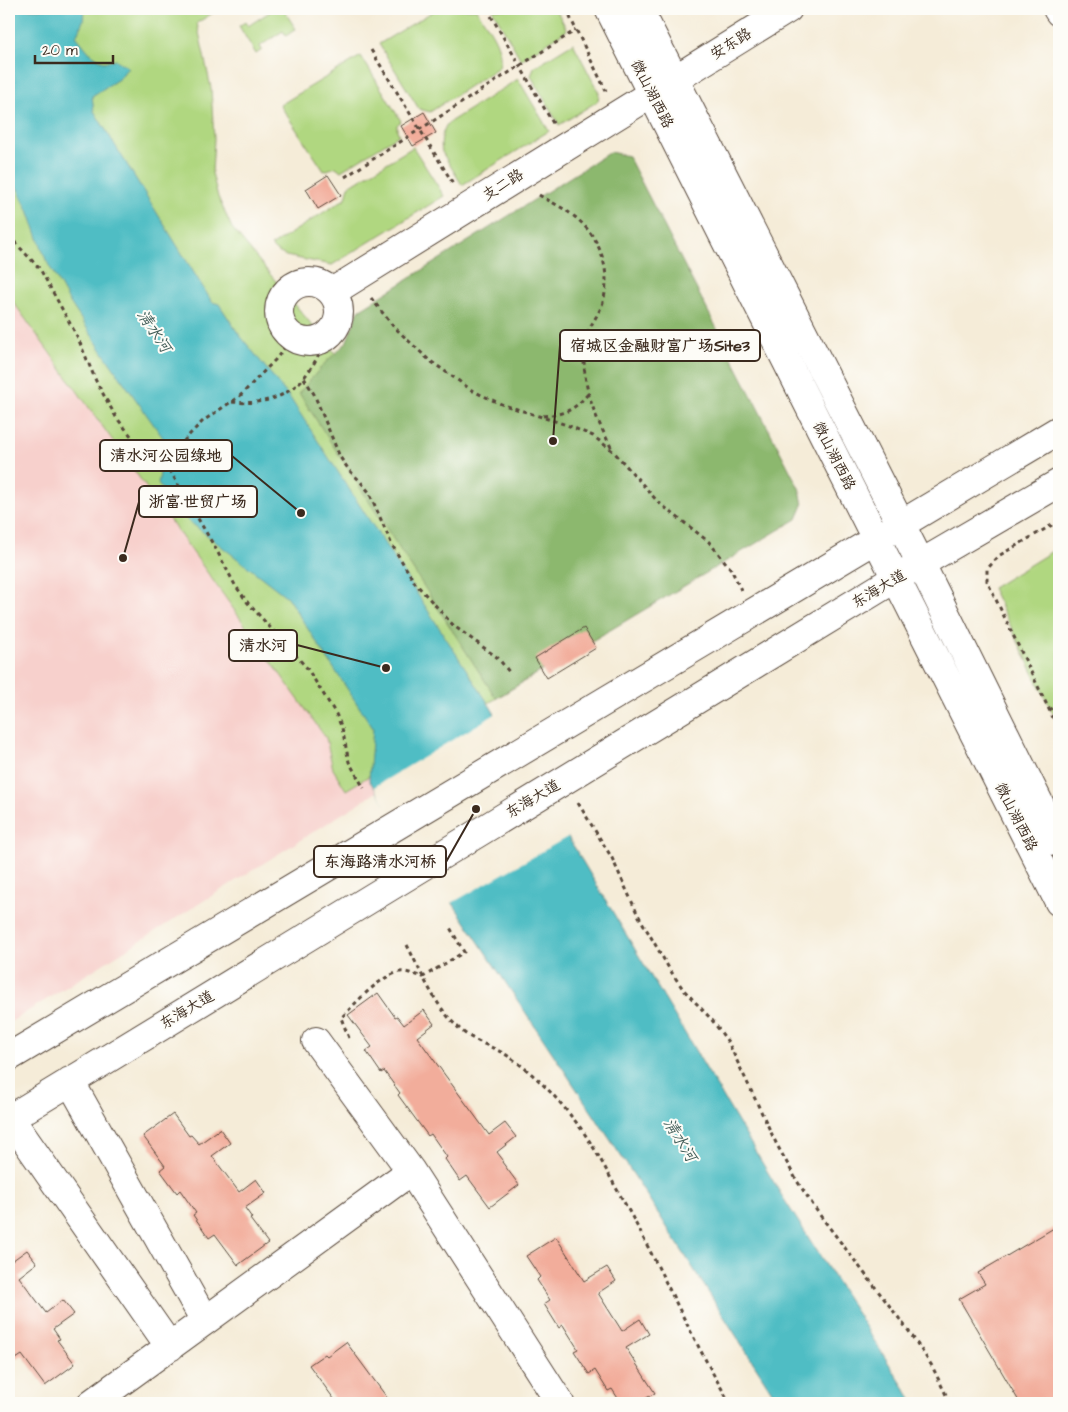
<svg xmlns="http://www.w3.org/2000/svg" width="1068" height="1412" viewBox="0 0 1068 1412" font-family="'Architects Daughter','LXGW WenKai TC',sans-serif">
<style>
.built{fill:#f7d0cc}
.green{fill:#b0d780;stroke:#76804f}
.forest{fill:#8cb86e;stroke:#647146}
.water{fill:#4fbdc4;stroke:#457471}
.pier{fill:#f5ecd8}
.building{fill:#f2ad9b}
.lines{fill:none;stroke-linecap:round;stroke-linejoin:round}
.minor-casing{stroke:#57473a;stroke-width:30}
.path{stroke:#57473a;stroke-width:3;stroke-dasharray:4 4;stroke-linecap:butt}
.minor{stroke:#fff;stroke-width:28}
.labels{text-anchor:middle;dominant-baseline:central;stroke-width:4;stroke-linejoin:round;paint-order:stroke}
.street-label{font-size:15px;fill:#3b2a1e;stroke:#fdfcf7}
.water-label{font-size:16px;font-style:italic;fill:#425d58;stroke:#fdfcf7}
.leader{fill:none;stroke:#3b2a1e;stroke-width:2}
.callout-dot{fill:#3b2a1e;stroke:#fdfcf7;stroke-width:2}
.callout{fill:#fdfcf7;stroke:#3b2a1e;stroke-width:2}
.callout-label{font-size:16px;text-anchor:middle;font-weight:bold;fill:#3b2a1e}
</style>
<rect width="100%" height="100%" fill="#fdfcf7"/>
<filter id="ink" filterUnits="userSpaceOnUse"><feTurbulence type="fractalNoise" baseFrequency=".02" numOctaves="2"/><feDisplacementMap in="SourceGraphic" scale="10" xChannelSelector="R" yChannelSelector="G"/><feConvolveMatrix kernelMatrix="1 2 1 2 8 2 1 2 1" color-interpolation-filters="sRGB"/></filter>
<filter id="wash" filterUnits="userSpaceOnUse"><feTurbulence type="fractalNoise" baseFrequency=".0096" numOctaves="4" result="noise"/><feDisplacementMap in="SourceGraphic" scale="20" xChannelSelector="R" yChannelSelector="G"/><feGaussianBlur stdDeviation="1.12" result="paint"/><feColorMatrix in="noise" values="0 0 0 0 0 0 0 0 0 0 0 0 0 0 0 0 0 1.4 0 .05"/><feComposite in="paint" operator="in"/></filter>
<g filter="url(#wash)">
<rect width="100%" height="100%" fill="#f5ecd8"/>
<path class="built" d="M9 171 373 728 369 780 377 792 9 1023Z"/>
<path class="green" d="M9 9H219L197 23 211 88 214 139 212 173 218 197 232 228 335 353 538 673 346 790 333 769 326 738 9 296Z
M270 9H283L296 29 286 36 283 31 260 46 262 50 256 54 239 26 245 22 248 26 271 11Z
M437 9H476C487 26 505 47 499 67L430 112 419 109 379 44Z
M492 9H556L567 30 521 60Z
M573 43 599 93 598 101 559 125 531 76 534 67Z
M361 56 401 121 397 125V130L399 135 341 171 336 167 324 171 280 105Z
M518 79 549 131 462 185 442 152C440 143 442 130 448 123Z
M413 147 444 196 332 265 286 256 276 251 271 246 346 198 349 186Z
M1059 547V726L992 588Z"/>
<path class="forest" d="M610 152 628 156 800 490 803 505 797 519 496 698 299 393 324 364 346 343 359 310Z"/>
<path class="water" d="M9 9H84L83 21 76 36 89 52 103 62 116 60 128 67 120 78 92 96 94 111 212 302 219 304 238 333 290 398 490 706 782 1196 914 1403H779L635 1177 452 902 369 780 373 728 287 597 186 519 158 484 166 442 110 363 69 301 46 260 28 210 9 171Z"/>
<path class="pier" d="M497 713 571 835 450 904 399 828 374 787Z"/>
<g id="blocks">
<path class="building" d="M424 112 436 133 413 146 401 126Z
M328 175 341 195 318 209 306 189Z
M584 628 596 648 547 678 535 658Z
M378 993 395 1017 397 1016 404 1025 424 1010 434 1024 417 1037 489 1135 505 1123 516 1137 497 1152 503 1160 502 1162 519 1185 490 1207 467 1176 460 1181 445 1159 447 1157 431 1134 428 1136 398 1095 400 1093 384 1071 381 1073 366 1051 372 1047 348 1015Z
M173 1114 189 1136 191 1135 199 1144 220 1129 230 1143 212 1156 239 1192 256 1179 266 1193 245 1208 252 1218 250 1219 268 1243 238 1265 215 1234 209 1238 193 1215 196 1213 180 1190 177 1193 160 1170 165 1166 143 1136Z
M1059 1225V1403H1020L959 1299 985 1284 978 1273Z
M556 1237 584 1281 607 1267 616 1281 598 1293 622 1331 640 1319 649 1334 626 1348 655 1393 638 1403H621L612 1389 608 1391 595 1370 589 1374 574 1351 578 1349 563 1325 559 1328 544 1304 550 1300 537 1280 540 1277 526 1256Z
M27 1250 37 1263 19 1277 46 1313 63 1300 74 1314 53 1329 60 1339 57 1340 75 1364 45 1386 22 1355 16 1359 9 1348V1263Z
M346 1342 391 1403H337L309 1365 325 1354 327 1356Z"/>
</g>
</g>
<g filter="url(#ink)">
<use href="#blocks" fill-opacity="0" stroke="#57473a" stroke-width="1"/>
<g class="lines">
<g class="minor-casing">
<path id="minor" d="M609 9 1059 902
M639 9 921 564 1059 843
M1057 9 1059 12
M279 312a30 30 0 1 1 60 0a30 30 0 1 1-60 0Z
M332 292 788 9
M316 1041 411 1171
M9 1057 1059 430
M70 1081 205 1321
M10 1118 170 1347
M9 1119 896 578 1059 483
M92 1403 411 1171 560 1403"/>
</g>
<path class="path" d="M487 9 554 125
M566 9 606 91
M371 50 454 185
M345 177 576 30
M539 195C551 202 564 208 575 217 599 236 611 268 604 298 601 314 587 327 584 343 583 348 584 353 584 358 584 394 597 420 613 451
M9 236 40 269 77 336 96 381 116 417 139 446 169 469 217 551 235 585 248 603 307 668 336 714 342 728 349 762 364 788
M371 298 393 326 429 360 473 391 501 404 567 425 593 436 614 452 658 502 709 542 731 569 741 590
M304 378 314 394 340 457 349 470 360 481 369 492 392 545 415 583 454 626 498 658 510 673
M232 402C284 407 309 383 326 337
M543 416C565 414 573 411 588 394
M169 469 175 451 190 434 203 421 241 395 275 360 293 337
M1059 521 1000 555 987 569V581L1059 730
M1049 710 1059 705
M578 803 612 858 637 913 670 970 683 989 712 1020 728 1042 777 1145 797 1181 819 1214 908 1330 932 1366 950 1403
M407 945C422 974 436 1009 462 1031 475 1042 494 1047 508 1056 531 1071 554 1094 571 1116 589 1137 602 1162 615 1186 656 1257 688 1333 730 1403
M349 1038 341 1018C355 1004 379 976 400 972 406 971 416 975 423 977L464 952 449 926"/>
<use href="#minor" class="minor"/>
</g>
</g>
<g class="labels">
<g class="street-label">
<text transform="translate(731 44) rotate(-32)">安东路</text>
<text transform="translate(652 94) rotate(63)">微山湖西路</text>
<text transform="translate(503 185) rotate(-32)">支二路</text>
<text transform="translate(834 456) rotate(63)">微山湖西路</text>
<text transform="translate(879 589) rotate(-31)">东海大道</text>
<text transform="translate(533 799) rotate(-31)">东海大道</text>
<text transform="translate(1016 817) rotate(63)">微山湖西路</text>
<text transform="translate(187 1010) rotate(-31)">东海大道</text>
</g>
<g class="water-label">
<text transform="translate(154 331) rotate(56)">清水河</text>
<text transform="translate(680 1140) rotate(58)">清水河</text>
</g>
</g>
<path class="leader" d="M553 441L560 345M301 513L232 456M123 558L139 502M386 668L297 645M476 809L446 862"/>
<g class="callout-dot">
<circle cx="553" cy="441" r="5"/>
<circle cx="301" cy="513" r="5"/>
<circle cx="123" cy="558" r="5"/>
<circle cx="386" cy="668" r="5"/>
<circle cx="476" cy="809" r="5"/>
</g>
<g class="callout">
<rect x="560" y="330" width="200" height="31" rx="5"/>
<rect x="100" y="440" width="132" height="31" rx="5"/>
<rect x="139" y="486" width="118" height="31" rx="5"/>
<rect x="229" y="630" width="68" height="31" rx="5"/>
<rect x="314" y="846" width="132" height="31" rx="5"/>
</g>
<g class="callout-label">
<text x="660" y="351">宿城区金融财富广场Site3</text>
<text x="166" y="461">清水河公园绿地</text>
<text x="198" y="507">浙富·世贸广场</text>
<text x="263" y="651">清水河</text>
<text x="380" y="867">东海路清水河桥</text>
</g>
<rect width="1068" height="1412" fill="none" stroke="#fdfcf7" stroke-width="30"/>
<path d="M35 55v8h78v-8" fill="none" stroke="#3b2a1e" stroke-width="2.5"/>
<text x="42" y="55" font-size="15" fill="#3b2a1e" stroke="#fdfcf7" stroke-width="4" paint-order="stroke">20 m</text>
</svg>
